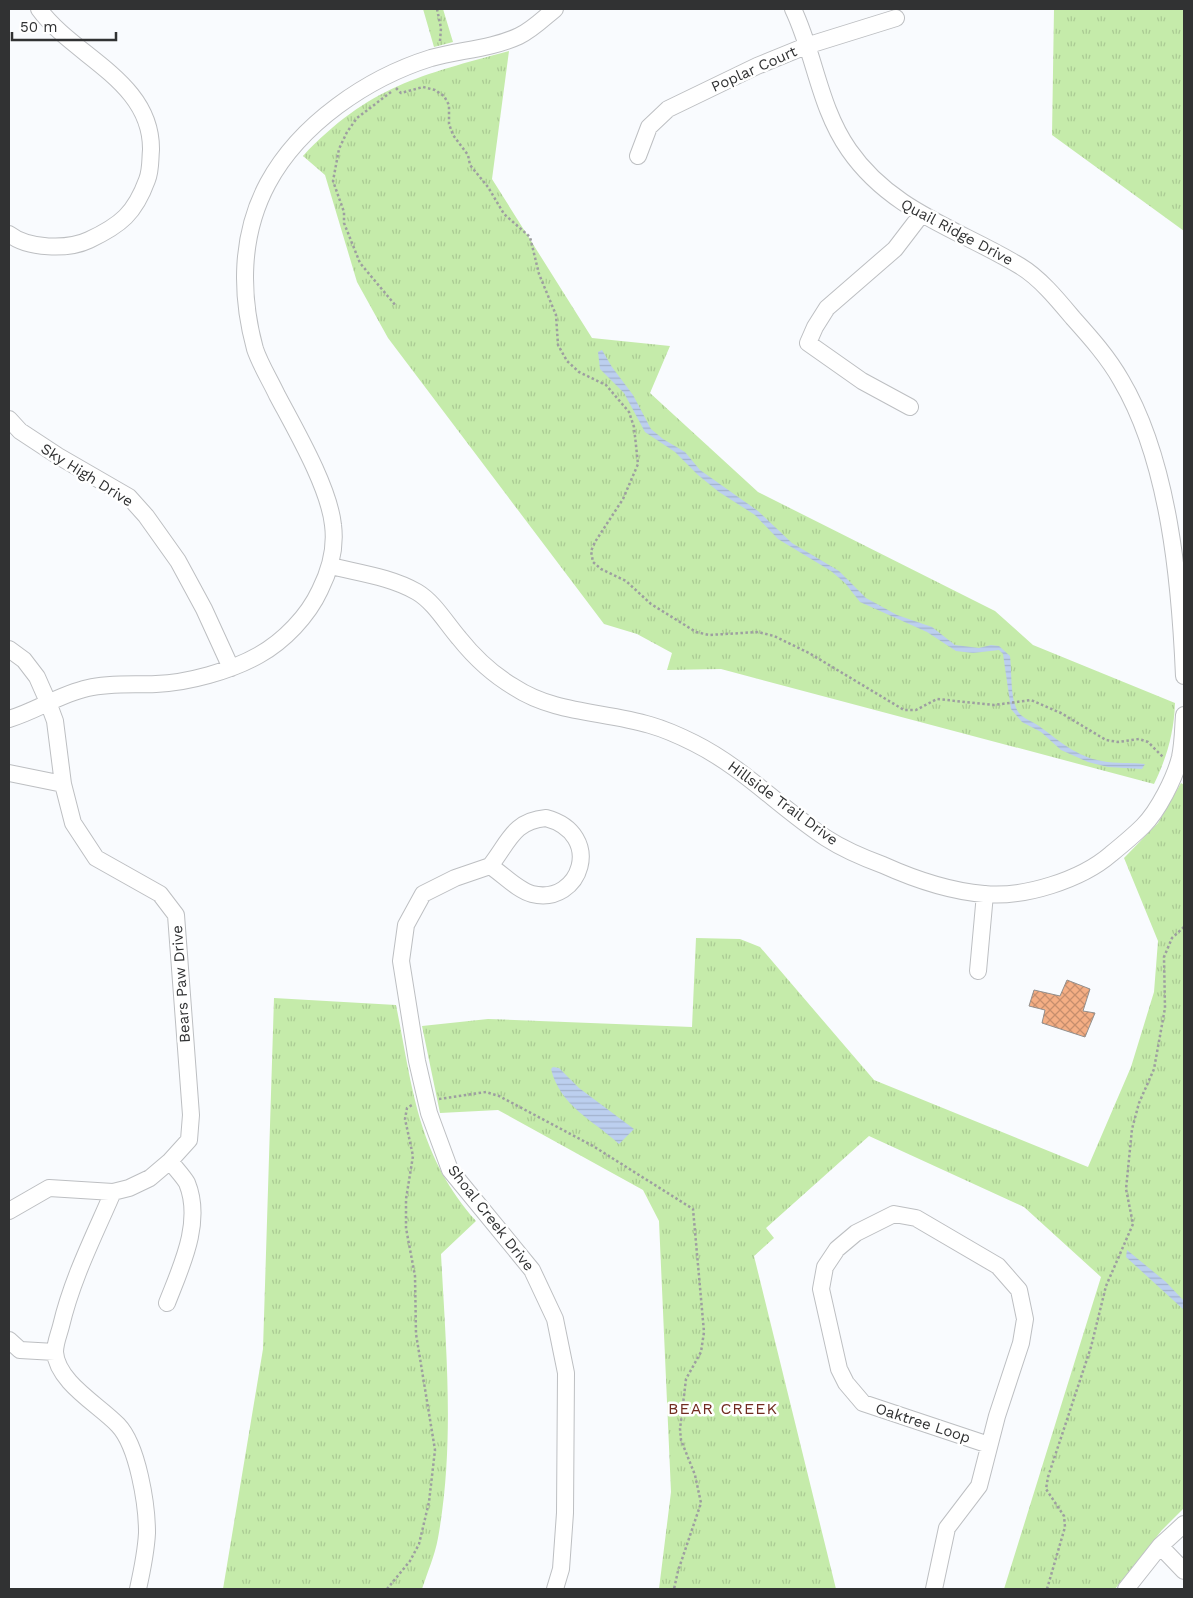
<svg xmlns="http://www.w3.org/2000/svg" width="1193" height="1598" viewBox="0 0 1193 1598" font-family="'Work Sans',sans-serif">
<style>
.grass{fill:url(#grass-tufts)}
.water{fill:url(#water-rules)}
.building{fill:url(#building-cross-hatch);stroke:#928f8d}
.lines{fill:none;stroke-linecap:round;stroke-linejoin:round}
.minor-casing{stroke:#bdbfc2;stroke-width:18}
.path{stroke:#9d9ea0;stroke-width:2.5;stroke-dasharray:2.5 2.5;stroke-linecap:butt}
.minor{stroke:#fff;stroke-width:16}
.labels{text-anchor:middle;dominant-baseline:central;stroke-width:5;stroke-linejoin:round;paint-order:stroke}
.street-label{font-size:15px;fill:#313233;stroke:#fff}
.neighbourhood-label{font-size:16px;letter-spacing:1px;fill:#712d21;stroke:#fff}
</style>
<defs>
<pattern id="grass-tufts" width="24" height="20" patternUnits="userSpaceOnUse" patternTransform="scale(1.25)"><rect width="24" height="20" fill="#c5ebaa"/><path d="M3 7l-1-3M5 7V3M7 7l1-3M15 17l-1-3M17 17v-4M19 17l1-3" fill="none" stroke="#aaca93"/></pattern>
<pattern id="water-rules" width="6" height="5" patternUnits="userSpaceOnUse" patternTransform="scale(1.25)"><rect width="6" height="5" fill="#bccfef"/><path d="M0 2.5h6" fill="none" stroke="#a2b2cd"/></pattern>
<pattern id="building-cross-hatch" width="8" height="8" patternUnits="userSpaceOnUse" patternTransform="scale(1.25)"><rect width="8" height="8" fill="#f4ae84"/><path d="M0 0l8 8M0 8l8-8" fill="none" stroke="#c68e6d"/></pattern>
</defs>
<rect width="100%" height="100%" fill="#f9fbfe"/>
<path class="grass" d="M423 9H443L453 42 434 47Z
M1054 9H1184V231L1052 135Z
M509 51 492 179 592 338 670 346 650 393 758 492 995 611 1033 645 1175 703C1174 733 1167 757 1154 784L721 669 667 670 672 653 637 634 604 624 388 338 357 282 325 175 303 156C369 86 421 75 509 51Z
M1181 783 1184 785V1508L1162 1530 1115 1589H1004L1101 1277 1024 1207 869 1136 766 1228 774 1238 754 1256 836 1589H659L671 1492 659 1221 643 1190 498 1110 440 1113 422 1026 488 1019 692 1027 696 938 740 939 760 947 874 1080 1088 1167 1131 1067 1154 992 1158 941 1124 858 1158 823Z
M274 998 396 1005C413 1089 417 1154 476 1221L441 1254C446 1349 455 1444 438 1538 435 1555 427 1573 422 1589H223L263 1349Z"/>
<path class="water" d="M602 350 612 367 633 395 651 429 663 439 685 452 700 470 758 511 792 543 839 571 866 598 897 615 932 627 955 645 979 648 991 645 999 646 1010 656C1012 672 1010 696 1017 710 1021 718 1032 721 1039 726 1058 740 1077 757 1102 761 1116 764 1131 762 1145 764L1142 769 1108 767 1088 762 1061 750 1041 732 1022 722 1011 709 1003 654 999 650 973 653 956 651 927 632 860 602 845 583 831 571 778 539 755 515 719 492 698 475 675 452 645 432 624 393 600 369 598 352Z
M553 1067 559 1068 579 1088 634 1129 619 1144C593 1120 560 1106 551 1069Z
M1127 1250 1166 1282 1184 1301V1310L1126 1257Z"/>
<path class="building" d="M1067 980 1090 989 1083 1011 1095 1013 1085 1037 1042 1023 1045 1010 1029 1006 1034 990 1060 996Z"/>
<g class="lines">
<g class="minor-casing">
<path id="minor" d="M793 9C815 55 819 107 849 150 892 212 959 229 1020 266 1040 278 1058 300 1073 318 1090 337 1108 357 1121 380 1169 461 1180 582 1184 676
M638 156 649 127 668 109 757 66 806 46 896 18
M9 234C28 249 68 250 89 240 121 225 135 213 147 180 151 170 150 160 151 150 152 81 74 57 39 9
M910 407 862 381 808 343 815 327 827 308 895 249 921 215
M9 419 20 431 58 456 129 497 146 516 178 561 204 609 231 668
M331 566C359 573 391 577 417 592 434 602 446 623 459 638 475 658 492 674 514 687 555 714 604 711 650 725 664 729 680 736 694 743 744 768 780 808 826 838 843 849 864 858 883 865 914 879 949 891 984 894 1024 898 1081 880 1111 854 1122 845 1133 836 1143 826 1158 811 1175 778 1180 757 1183 743 1183 729 1184 715
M9 649 24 660 37 677 48 702 55 721 63 784 73 823 96 858 160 894 176 915 191 1115 189 1140 170 1161 150 1178 129 1188 113 1192 49 1188 9 1211
M9 719C36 711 60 694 88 688 110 683 133 685 156 684 187 683 231 671 259 655 284 641 308 616 320 590 330 570 336 548 333 525 329 487 295 429 277 395 270 380 260 364 255 349 240 294 240 235 268 183 300 124 367 78 431 58 459 50 491 49 519 36 532 30 544 18 555 9
M9 773 63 784
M546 818C605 834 581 906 532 894 517 890 503 874 490 866 509 842 513 821 546 818Z
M490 866 455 878 423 894 406 925 401 961 417 1061 429 1113 450 1170 532 1270 555 1319 566 1373 565 1513 561 1569 555 1589
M978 971 985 894
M113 1192C94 1236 72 1279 61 1326 59 1334 55 1343 55 1352 57 1382 99 1405 118 1425 138 1446 147 1505 147 1533 146 1552 142 1571 138 1589
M167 1303C181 1267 203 1222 187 1183 183 1176 175 1168 170 1161
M9 1340 20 1350 55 1352
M1160 1546 1184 1571
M934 1589 947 1528 979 1486 997 1416 1021 1343 1025 1319 1019 1290 998 1266 916 1218 894 1214 856 1233 837 1249 825 1267 821 1289 839 1369 846 1383 863 1403 989 1445
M1126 1589 1160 1546 1184 1524"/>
</g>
<path class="path" d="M437 9 441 28 440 41
M396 88 401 93 423 87 435 90 444 96 449 105V124L453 135 468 155 470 165 488 187 504 214 530 237 539 274 556 315 558 345 567 361 579 372 606 385 629 412 634 427 638 464 623 499 595 542 591 551 593 562 601 569 626 581 651 604 696 632 709 635 758 632 774 636 809 653 904 710H916L937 699 994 705 1031 700 1061 713 1106 740 1118 742 1139 739 1148 742 1164 758
M391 92 357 118 347 132 339 149 333 181 344 212V223L360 263 396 306
M439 1099 486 1092 499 1096 593 1146 693 1209 704 1332 701 1352 686 1379 680 1429 681 1440 695 1475 701 1503 678 1571 674 1589
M387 1589 410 1561 419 1544 429 1502 435 1450 416 1334 415 1276 406 1228V1199L413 1156 405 1119 407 1108 412 1105
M1047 1589 1065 1527 1064 1516 1046 1489 1048 1477 1091 1347 1106 1286 1133 1224 1126 1189 1132 1129 1139 1103 1154 1069 1165 1008 1164 957 1172 938 1184 927"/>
<use href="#minor" class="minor"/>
</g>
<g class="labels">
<g class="street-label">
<text transform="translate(754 69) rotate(-24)">Poplar Court</text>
<text transform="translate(957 232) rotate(28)">Quail Ridge Drive</text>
<text transform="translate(87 475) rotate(32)">Sky High Drive</text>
<text transform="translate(783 803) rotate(36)">Hillside Trail Drive</text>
<text transform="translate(181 984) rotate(-94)">Bears Paw Drive</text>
<text transform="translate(491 1218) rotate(52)">Shoal Creek Drive</text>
<text transform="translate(923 1423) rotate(18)">Oaktree Loop</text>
</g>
<g class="neighbourhood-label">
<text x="723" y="1408">BEAR CREEK</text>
</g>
</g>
<rect width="1193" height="1598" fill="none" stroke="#313233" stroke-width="20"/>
<path d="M12 32v8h104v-8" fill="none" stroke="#313233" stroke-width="2.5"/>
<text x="20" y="32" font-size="15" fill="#313233" stroke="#ffffff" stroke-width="4" paint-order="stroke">50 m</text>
</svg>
